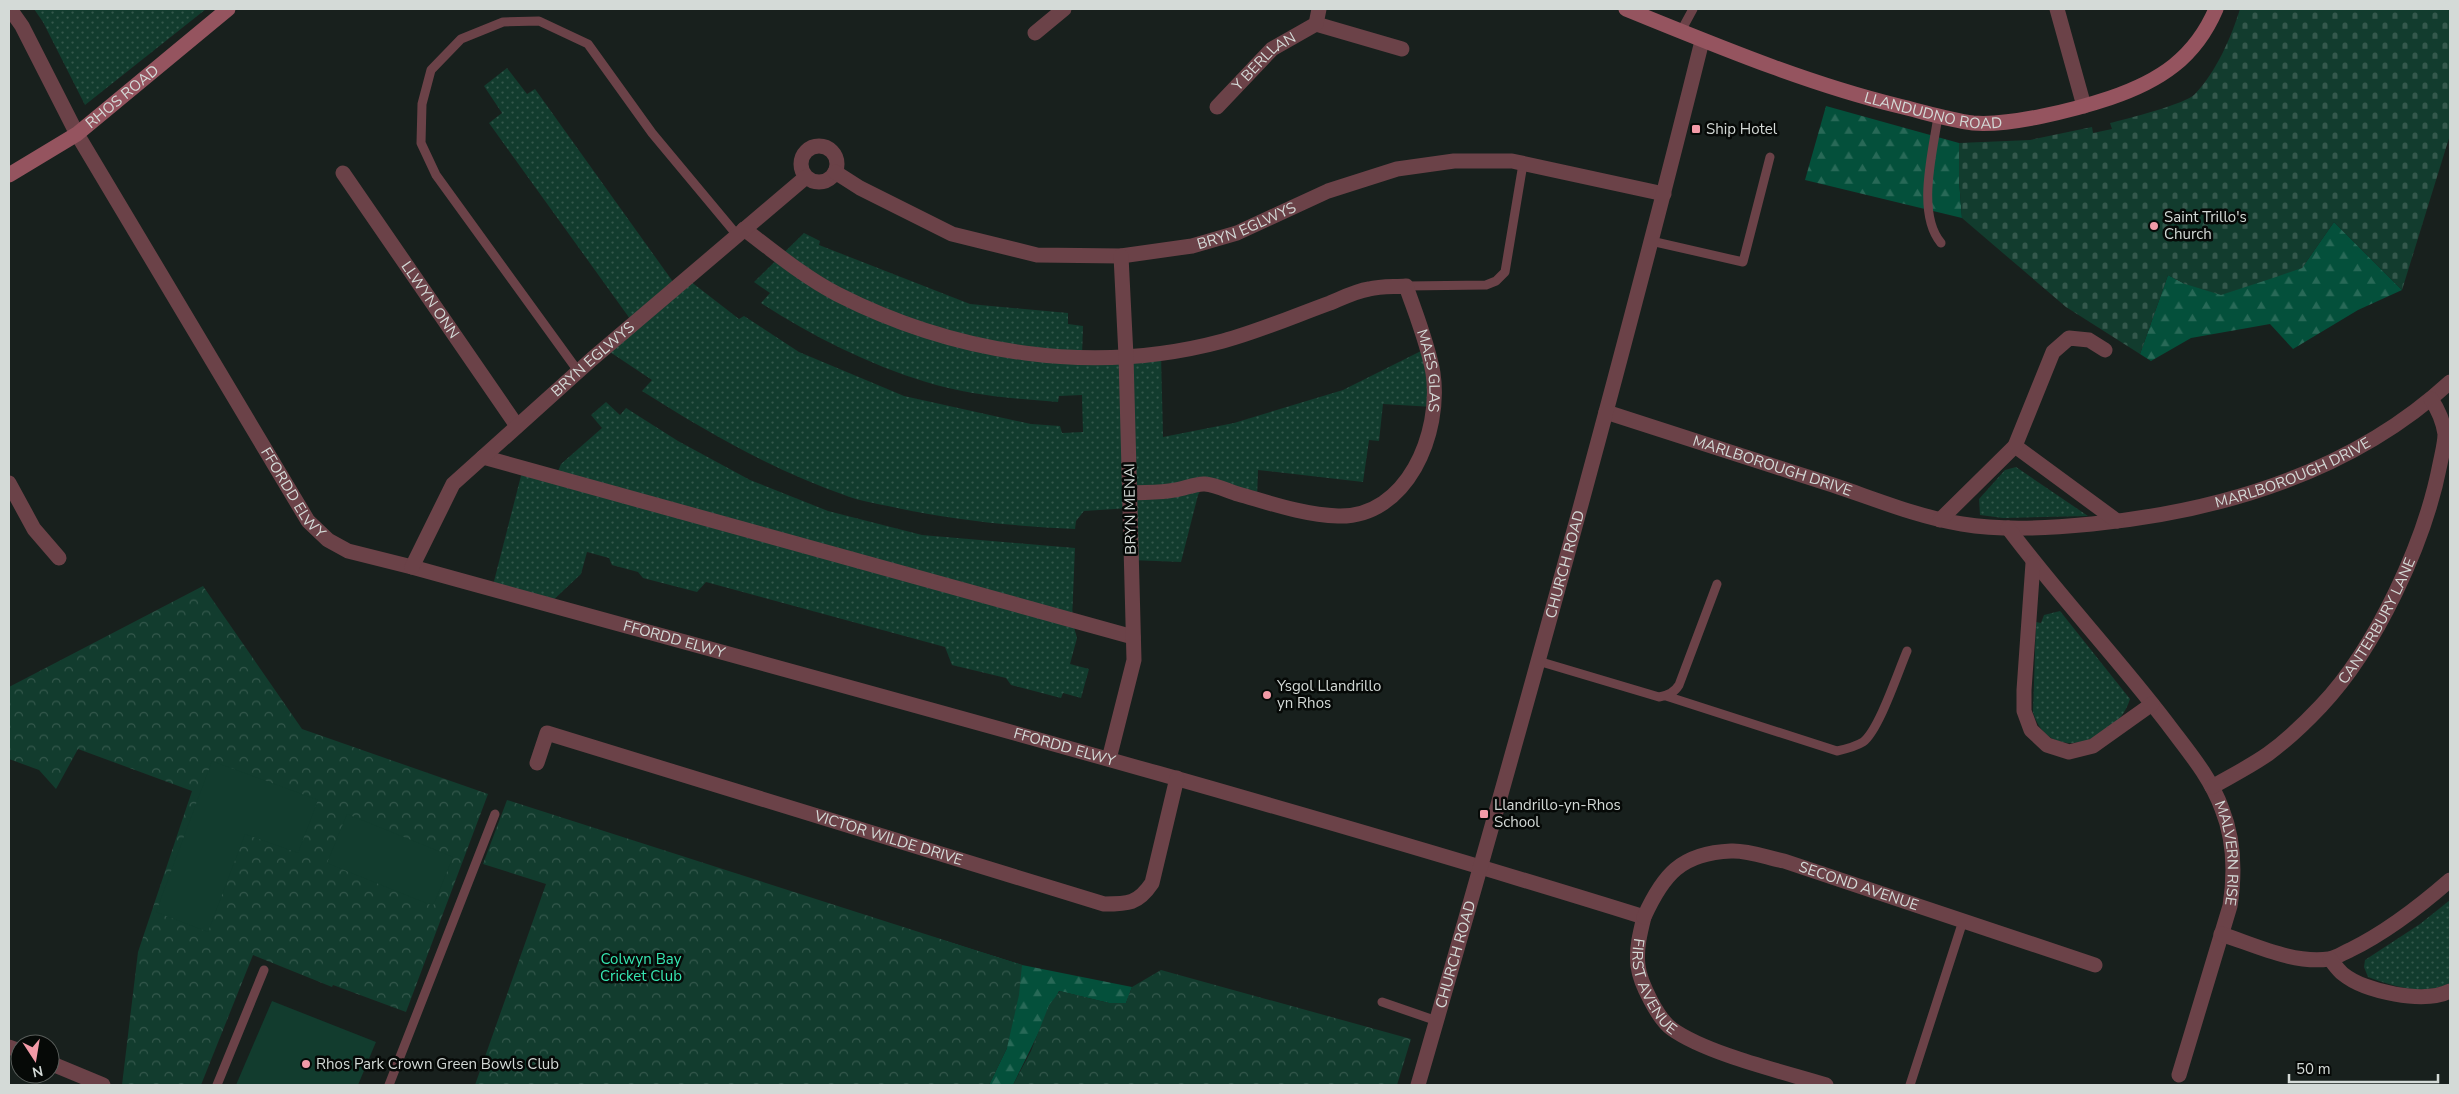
<svg xmlns="http://www.w3.org/2000/svg" width="2459" height="1094" viewBox="0 0 2459 1094" font-family="'Nunito Sans',sans-serif">
<style>
.grass{fill:url(#grass-dots)}
.forest{fill:url(#forest-firs)}
.cemetery{fill:url(#cemetery-stones)}
.park{fill:url(#park-crowns)}
.pitch{fill:#123c2e}
.lines{fill:none;stroke-linecap:round;stroke-linejoin:round}
.service{stroke:#6b4248;stroke-width:9}
.minor{stroke:#6b4248;stroke-width:15}
.secondary{stroke:#95545f;stroke-width:15}
.poi-dot{fill:#f39aa7;stroke:#060907;stroke-width:2}
.labels{text-anchor:middle;dominant-baseline:central;stroke-width:5;stroke-linejoin:round;paint-order:stroke}
.street-label{font-size:15px;fill:#d4dad7;stroke:#060907}
.poi-label{font-size:15px;fill:#d4dad7;stroke:#060907;text-anchor:start}
.park-label{font-size:15px;fill:#36e7b2;stroke:#060907}
</style>
<defs>
<pattern id="grass-dots" width="8" height="8" patternUnits="userSpaceOnUse" patternTransform="scale(1.25)"><rect width="8" height="8" fill="#123c2e"/><path d="M2 2h.1M6 6h.1" fill="none" stroke="#34584c" stroke-width="1.8" stroke-linecap="round"/></pattern>
<pattern id="forest-firs" width="22" height="20" patternUnits="userSpaceOnUse" patternTransform="scale(1.25)"><rect width="22" height="20" fill="#04503b"/><path d="M5 1l3.5 6h-7zM16 11l3.5 6h-7z" fill="#286957"/></pattern>
<pattern id="cemetery-stones" width="16" height="16" patternUnits="userSpaceOnUse" patternTransform="scale(1.25)"><rect width="16" height="16" fill="#123c2e"/><path d="M2 7V4a2 2 0 0 1 4 0v3zM10 15v-3a2 2 0 0 1 4 0v3z" fill="#34584c"/></pattern>
<pattern id="park-crowns" width="20" height="18" patternUnits="userSpaceOnUse" patternTransform="scale(1.25)"><rect width="20" height="18" fill="#123c2e"/><path d="M2 6a3 3 0 1 1 6 0M12 15a3 3 0 1 1 6 0" fill="none" stroke="#34584c"/></pattern>
</defs>
<rect width="100%" height="100%" fill="#18201d"/>
<path class="grass" d="M34 9H206L85 105 43 22Z
M507 68 527 94 535 89 676 286 690 281 739 319 744 316 799 352 904 396 1031 424 1060 426 1062 433 1083 432 1082 395 1059 396 1058 402C1014 399 968 395 926 382 868 364 812 336 761 303L770 293 754 282 804 233 820 241 819 245 970 304 1068 313V324L1083 326 1082 356 1161 355 1163 437 1234 423 1343 390 1427 348 1433 407 1383 404 1379 441 1369 440 1363 482 1258 470 1257 499 1204 484 1198 495 1181 562 1131 560 1130 508 1084 511 1076 521 1075 529C1012 526 949 520 888 506 874 503 860 501 847 496 774 471 707 432 642 391L652 380 604 348 633 323 489 123 502 113 484 86Z
M606 402 620 415 626 408 678 441 750 480 828 511 922 535 1075 548 1072 620 1077 638 1070 664 1089 669 1081 698 1063 693 1061 698 1011 685 1006 678 952 665 945 647 706 582 697 592 643 578 638 572 612 565 609 558 587 552 581 574 549 604 492 589 523 468 556 476 561 464 602 428 591 415Z
M2016 467 2088 516 2003 518 1980 515 1979 499 2005 470Z
M2060 611 2130 699C2118 740 2049 767 2033 712L2036 622 2041 623 2044 615Z
M2450 900V983C2423 996 2396 987 2368 977L2364 967 2365 960 2420 924Z"/>
<path class="forest" d="M1826 106 1959 143V180L1962 218 1805 180Z
M2334 222 2402 290 2358 310 2293 349 2270 324 2191 338 2151 361 2140 354 2168 275 2185 284 2302 268Z
M933 937 1022 965 1132 987 1126 1003H1109L1059 991 1013 1085H989L1007 1048Z"/>
<path class="cemetery" d="M2240 9H2450V135L2402 290 2334 222 2302 268 2276 277 2221 295 2185 284 2168 275 2140 354 2066 307 1962 218 1959 180V143L2030 140 2092 127 2093 133 2112 129 2110 123C2126 119 2186 104 2195 94 2216 72 2231 38 2240 9Z"/>
<path class="park" d="M203 586 302 729 488 794 406 1012 333 985 332 987 253 955 201 1085H122L138 952 192 791 78 749 56 789 39 770 9 759V687Z
M507 800 1022 965 1019 995 1007 1048 989 1085H475L546 884 483 864Z
M1161 970 1411 1039 1397 1085H1013L1031 1051 1049 1005 1060 991 1109 1003H1126L1132 987Z"/>
<path class="pitch" d="M212 761 318 800 298 853 245 834 208 932 156 912Z
M347 814 453 857 433 906 327 863Z
M272 1001 376 1042 358 1085H236Z"/>
<g class="lines">
<path class="service" d="M1681 31 1693 9
M1938 116C1933 152 1916 213 1941 243
M1651 241 1743 262 1770 157
M1406 286 1486 285 1496 281 1505 272 1523 164
M578 371 436 175 421 143 422 104 431 70 461 39 503 22 539 21 588 44 652 133 737 235
M1538 661 1659 697C1668 695 1674 693 1679 685L1717 584
M1666 696 1837 751C1846 749 1855 747 1863 742 1879 730 1898 672 1907 651
M1382 1002 1437 1021
M217 1085 264 970
M389 1085 495 814
M1910 1085 1963 921"/>
<g class="minor">
<path id="s1" d="M10 9 22 26 77 134 308 521 328 540 348 551 412 567C824 681 1236 790 1644 917 1640 933 1636 949 1638 966 1640 983 1658 1019 1672 1029 1707 1054 1784 1072 1826 1085"/>
<path d="M2057 9 2084 106"/>
<path d="M1316 24 1402 49"/>
<path d="M1035 33 1064 9"/>
<path id="s2" d="M1217 107 1272 49 1316 24 1319 9"/>
<circle cx="819" cy="164" r="18"/>
<path id="s3" d="M835 172 860 188 952 234 1037 255 1121 256 1192 246 1237 233 1328 191 1397 169 1454 161H1512L1664 194"/>
<path id="s4" d="M343 173 517 426"/>
<path id="s5" d="M744 229C773 251 804 277 837 294 955 354 1093 376 1223 341 1260 331 1294 316 1330 303 1342 298 1356 291 1369 289 1381 286 1394 287 1406 286 1416 315 1428 344 1433 373 1442 433 1407 518 1338 516 1304 515 1270 503 1238 494 1228 491 1216 485 1205 484 1196 483 1184 489 1175 490 1160 493 1145 492 1130 493"/>
<path id="s6" d="M1606 412C1681 436 1757 461 1833 485 1875 499 1918 517 1962 524 2005 531 2049 528 2092 524 2222 511 2352 472 2450 382"/>
<path d="M2015 446 2117 521"/>
<path d="M483 457 1133 637"/>
<path d="M9 483 34 529 59 558"/>
<path d="M1940 520 2015 446 2053 352 2069 338 2089 340 2105 350"/>
<path id="s7" d="M2008 528C2058 595 2116 656 2167 723 2187 750 2210 776 2222 809 2234 839 2235 874 2230 906L2179 1075"/>
<path d="M2033 563 2024 690V711L2031 730 2047 745 2069 752 2093 746 2152 704"/>
<path id="s8" d="M412 567 453 484 592 359 806 177"/>
<path d="M1109 759 1134 660 1126 356 1121 256"/>
<path id="s9" d="M537 763 547 733 1104 904C1128 904 1138 904 1152 883L1177 778"/>
<path id="s10" d="M2212 787C2231 776 2251 766 2268 754 2287 740 2305 723 2321 706 2376 648 2425 542 2440 464 2442 454 2445 443 2445 434 2443 420 2439 411 2431 399"/>
<path id="s11" d="M1644 917C1663 875 1681 853 1731 851 1748 850 1768 858 1784 861L2095 965"/>
<path d="M2221 934C2255 945 2293 964 2329 959 2336 958 2343 953 2350 950 2387 932 2419 907 2450 880"/>
<path d="M2330 959C2334 964 2338 970 2343 974 2365 992 2424 1004 2450 991"/>
<path d="M9 1047 20 1051"/>
<path d="M50 1063 103 1085"/>
<path id="s12" d="M1418 1085C1518 739 1615 391 1702 41"/>
</g>
<g class="secondary">
<path id="s13" d="M1626 9C1715 45 1805 83 1899 106 1924 112 1949 120 1973 123 2011 126 2074 110 2110 98 2160 81 2195 58 2216 9"/>
<path id="s14" d="M9 175 77 134 228 9"/>
</g>
</g>
<g class="poi-dot">
<rect x="1691" y="124" width="10" height="10" rx="2.5"/>
<circle cx="2154" cy="226" r="5"/>
<circle cx="1267" cy="695" r="5"/>
<rect x="1479" y="809" width="10" height="10" rx="2.5"/>
<circle cx="306" cy="1064" r="5"/>
</g>
<g class="labels">
<g class="street-label">
<text stroke="none"><textPath href="#s2" startOffset="66">Y BERLLAN</textPath></text>
<text stroke="none"><textPath href="#s14" startOffset="138">RHOS ROAD</textPath></text>
<text stroke="none"><textPath href="#s13" startOffset="325">LLANDUDNO ROAD</textPath></text>
<text stroke="none"><textPath href="#s3" startOffset="434">BRYN EGLWYS</textPath></text>
<text stroke="none"><textPath href="#s4" startOffset="154">LLWYN ONN</textPath></text>
<text stroke="none"><textPath href="#s8" startOffset="280">BRYN EGLWYS</textPath></text>
<text stroke="none"><textPath href="#s5" startOffset="792">MAES GLAS</textPath></text>
<text stroke="none"><textPath href="#s6" startOffset="175">MARLBOROUGH DRIVE</textPath></text>
<text stroke="none"><textPath href="#s6" startOffset="712">MARLBOROUGH DRIVE</textPath></text>
<text stroke="none"><textPath href="#s1" startOffset="561">FFORDD ELWY</textPath></text>
<text transform="translate(1130 509) rotate(-91)">BRYN MENAI</text>
<text stroke="none"><textPath href="#s12" startOffset="541">CHURCH ROAD</textPath></text>
<text stroke="none"><textPath href="#s10" startOffset="239">CANTERBURY LANE</textPath></text>
<text stroke="none"><textPath href="#s1" startOffset="981">FFORDD ELWY</textPath></text>
<text stroke="none"><textPath href="#s1" startOffset="1386">FFORDD ELWY</textPath></text>
<text stroke="none"><textPath href="#s9" startOffset="389">VICTOR WILDE DRIVE</textPath></text>
<text stroke="none"><textPath href="#s7" startOffset="399">MALVERN RISE</textPath></text>
<text stroke="none"><textPath href="#s11" startOffset="250">SECOND AVENUE</textPath></text>
<text stroke="none"><textPath href="#s12" startOffset="136">CHURCH ROAD</textPath></text>
<text stroke="none"><textPath href="#s1" startOffset="2064">FIRST AVENUE</textPath></text>
</g>
<g class="poi-label">
<text x="1706" y="129">Ship Hotel</text>
<text x="2164" y="217">Saint Trillo's<tspan x="2164" dy="17">Church</tspan></text>
<text x="1277" y="686">Ysgol Llandrillo<tspan x="1277" dy="17">yn Rhos</tspan></text>
<text x="1494" y="805">Llandrillo-yn-Rhos<tspan x="1494" dy="17">School</tspan></text>
<text x="316" y="1064">Rhos Park Crown Green Bowls Club</text>
</g>
<g class="park-label">
<text x="641" y="959">Colwyn Bay<tspan x="641" dy="17">Cricket Club</tspan></text>
</g>
</g>
<rect width="2459" height="1094" fill="none" stroke="#d4dad7" stroke-width="20"/>
<g transform="translate(35 1059) rotate(168)"><circle r="24" fill="#060907" stroke="#585d5a"/>
<path d="M0-4L9 19L0 12L-9 19Z" fill="#f39aa7"/>
<text y="-8" font-size="14" font-weight="bold" text-anchor="middle" fill="#d4dad7">N</text>
</g>
<path d="M2289 1074v8h149v-8" fill="none" stroke="#d4dad7" stroke-width="2.5"/>
<text x="2296" y="1074" font-size="15" fill="#d4dad7" stroke="#060907" stroke-width="4" paint-order="stroke">50 m</text>
</svg>
